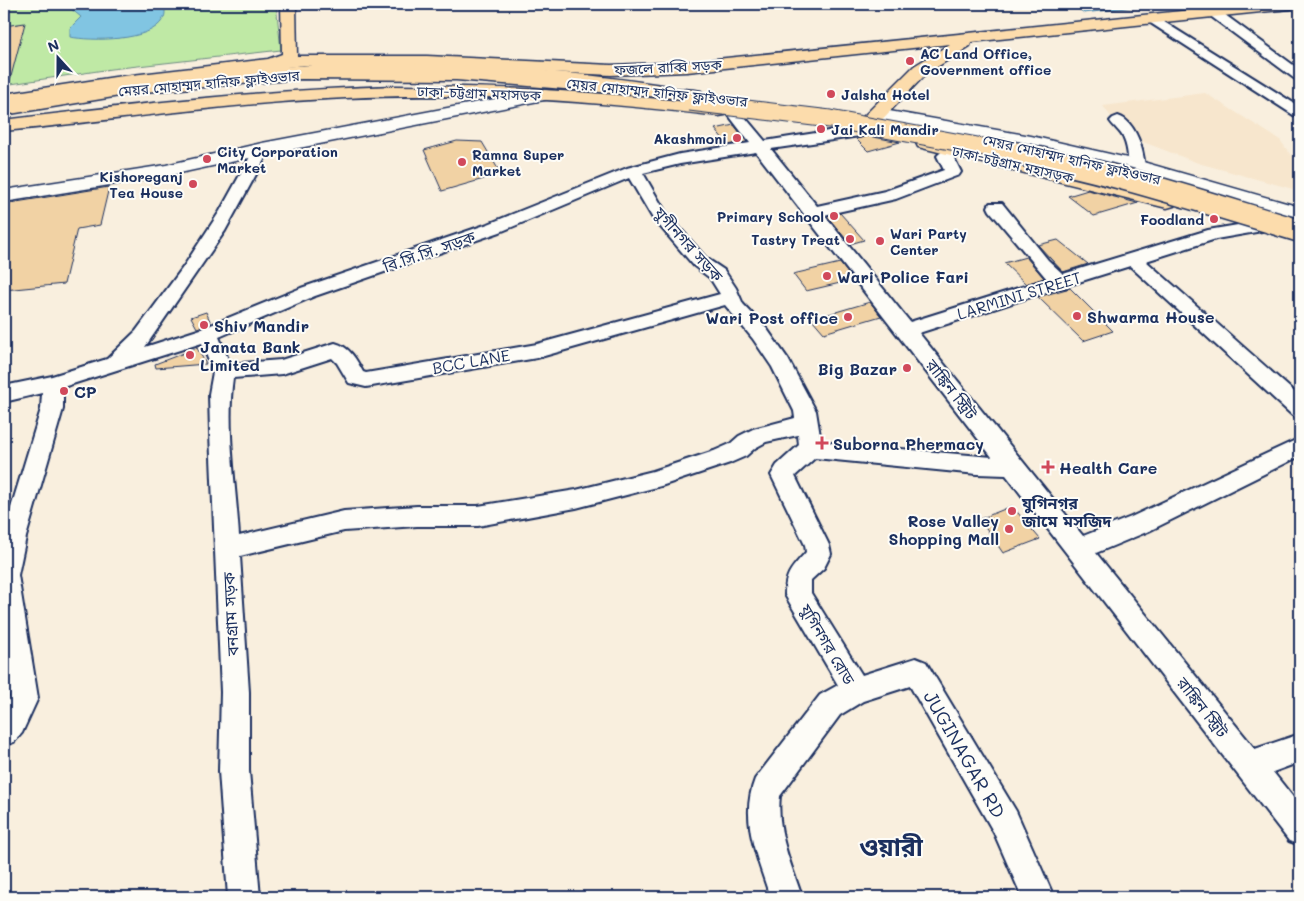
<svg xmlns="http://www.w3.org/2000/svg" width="1304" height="901" viewBox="0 0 1304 901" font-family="Mali,'Noto Sans Bengali',sans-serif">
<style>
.built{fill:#f7e6cd}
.green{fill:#bfe9a5;stroke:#6d8c82}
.water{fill:#81c5e2;stroke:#5889ad}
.building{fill:#f1d2a4;stroke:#1b2f5e}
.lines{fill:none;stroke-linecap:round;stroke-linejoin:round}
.minor-casing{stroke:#1b2f5e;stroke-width:4}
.tertiary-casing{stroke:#1b2f5e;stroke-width:3}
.primary-casing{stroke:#1b2f5e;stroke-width:3}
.trunk-casing{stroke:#1b2f5e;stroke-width:3}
.motorway-casing{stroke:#1b2f5e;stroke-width:3}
.minor{fill:#fdfcf7;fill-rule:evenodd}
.tertiary{fill:#fdfcf7;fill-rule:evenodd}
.primary{fill:#fcdcac;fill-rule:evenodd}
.trunk{fill:#fcdcac;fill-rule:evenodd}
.motorway{fill:#fcdcac;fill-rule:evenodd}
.motorway-bridge-far1-casing{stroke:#1b2f5e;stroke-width:19;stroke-linecap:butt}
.motorway-bridge-casing{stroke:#1b2f5e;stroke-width:25;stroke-linecap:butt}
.motorway-bridge-far1{stroke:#fcdcac;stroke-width:17}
.motorway-bridge{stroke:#fcdcac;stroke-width:22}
.poi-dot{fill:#d1495b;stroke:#fdfcf7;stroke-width:2}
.labels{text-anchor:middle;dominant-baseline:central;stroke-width:4;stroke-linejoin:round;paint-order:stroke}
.far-poi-label{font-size:14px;font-weight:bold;fill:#1b2f5e;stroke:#fdfcf7;text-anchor:start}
.far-street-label{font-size:14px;fill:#1b2f5e;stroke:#fdfcf7}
.street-label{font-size:16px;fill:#1b2f5e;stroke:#fdfcf7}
.poi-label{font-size:16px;font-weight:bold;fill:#1b2f5e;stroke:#fdfcf7;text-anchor:start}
.near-street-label{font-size:19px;fill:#1b2f5e;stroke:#fdfcf7}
.near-district-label{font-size:25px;font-weight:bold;fill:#1b2f5e;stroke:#fdfcf7}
</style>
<rect width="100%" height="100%" fill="#f9efde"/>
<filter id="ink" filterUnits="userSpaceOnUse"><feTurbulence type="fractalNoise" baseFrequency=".02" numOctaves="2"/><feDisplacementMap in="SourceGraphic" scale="10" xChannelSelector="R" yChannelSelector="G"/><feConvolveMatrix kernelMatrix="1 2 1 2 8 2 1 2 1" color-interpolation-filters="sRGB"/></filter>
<g filter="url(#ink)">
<path class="built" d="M1205 93 1280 140 1290 154 1300 160V191L1198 163 1125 135 1103 106Z"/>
<path class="green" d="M4 4H276L281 50 111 69 4 85Z"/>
<path class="water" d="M76 4H164C165 9 166 15 163 19 151 42 91 41 70 37V28L81 17 70 8Z
M1072 4H1159L1084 13Z"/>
<path class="building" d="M25 23 9 84 4 83V26Z
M734 125 747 142 728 145 715 129Z
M868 136 900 142 868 151 856 139Z
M457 141 482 142 501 174 442 191 424 150Z
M109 187 100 225 77 229 64 284 4 290V204Z
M1088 190 1137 203H1138L1094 216 1068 196Z
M840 213 864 240 850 244 827 216Z
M1058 240 1088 264 1063 272 1038 245Z
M1026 257 1044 278 1026 284 1004 263Z
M840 263 853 280 806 291 793 274Z
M1070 288 1113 331 1083 341 1038 297Z
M870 302 881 316 824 333 812 319Z
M206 312 211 323 197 328 191 317Z
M197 348 206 364 156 368 155 364Z
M1012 506 1040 539 1003 553 980 519Z"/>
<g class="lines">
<g class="minor-casing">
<path id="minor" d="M1213 8 1217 9 1300 70V80L1295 79 1209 15 1207 12Z
M1153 15 1300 107V117L1295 116 1149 22 1147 19 1149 16Z
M734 109 739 110 765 141 860 126 865 128 868 131 865 134 860 136 771 149 817 206 885 191 944 170 937 156C942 149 955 146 964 148L966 151 964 154 954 158 961 172 959 175 896 199 824 215 910 322 1047 279 990 211 988 207 990 203H1002L1048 260 1063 274 1208 230 1256 222 1262 223 1265 227 1262 231 1216 239 1146 261 1300 397V417L1292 415 1130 266 1069 285 1068 287 1059 288 919 333 1083 536 1131 517 1300 438V456L1149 531 1096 553 1255 749 1300 734V762L1273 772 1300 806V845L1289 841 1006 475 977 474 815 458 795 476 829 545 831 554 824 568 811 580V593L862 675 916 658 926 662 1016 811 1054 897H1022L994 833 910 686 863 701 840 715 780 796C776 831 791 864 802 897H770C758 859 739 819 755 779L820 695 838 685 785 595C785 573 792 568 806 552L805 545 771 475 777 465 799 445 798 435 766 442 755 448 746 456 730 463 661 486 576 508 478 526H417L344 531 240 556 249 692V771L260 897H228L219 771 221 692 210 433 209 394 213 372 202 343 63 387V409L26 537 18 575 38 698 22 733 14 742 4 746V709L10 697 4 655V531L41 409 42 393 4 402V386L52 376 107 359 136 331 184 266 220 211 256 146H268L270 149 225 231 145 347 201 329 301 288 488 224 627 168 680 154 750 143 727 113 729 110ZM756 152 992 457 821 442 816 411 788 359 767 329 743 304 736 288 724 270 706 258 665 211 643 173 680 164ZM629 178 652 217 694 266 710 278 720 294 537 344 366 373 363 372C356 359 350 347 335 343L281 360 230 364 219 337 315 296 500 232ZM725 305 753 339 772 367 794 411 795 418 753 429 739 436 730 444 714 451 653 471 576 490 478 506H417L344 511 239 536C236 486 226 427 233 378L282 374 332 358 337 363 349 383 366 387 537 358Z
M1118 116C1141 122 1152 177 1141 194H1129L1127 190C1128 173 1131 154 1123 137 1120 131 1114 127 1110 121L1113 118Z"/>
</g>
<g class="tertiary-casing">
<path id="tertiary" d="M543 90 549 91 552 95 549 99 263 155 166 176 4 202V190L166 165 262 143Z
M878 109 1031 136 1136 160 1300 207V220L1131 171 1031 148 872 118 869 114 872 110Z"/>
</g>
<g class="primary-casing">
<path id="primary" d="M281 4H296L297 56H427L611 65 687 62 1249 4H1298L1295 7 1290 9 971 42 970 46 926 74 867 135 860 137 853 135 851 131 853 127 914 66 950 44 687 72 611 75 427 66 304 65 115 87 4 104V94L115 77 268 59 282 54Z
M395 86C504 86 611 92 719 106L725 107 728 111 725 115 719 116C595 101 471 92 346 98 231 103 118 120 4 131V120C134 104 264 90 395 86Z
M925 137 1174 198 1177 202 1174 206 1167 208 918 147 916 143 918 139Z"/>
</g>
<g class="trunk-casing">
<path id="trunk" d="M367 63C466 64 564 70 662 85L668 86 671 90 668 94 662 95C503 71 343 67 183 84 123 90 64 101 4 109V99C125 79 245 66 367 63Z"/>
</g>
<g class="motorway-casing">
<path id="motorway" d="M301 69 456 70 695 90 701 91 704 95 701 99 695 100 456 80 301 79 144 92 4 115V105L144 82Z"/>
</g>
<use href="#minor" class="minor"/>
<use href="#tertiary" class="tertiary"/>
<use href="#primary" class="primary"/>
<use href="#trunk" class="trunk"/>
<use href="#motorway" class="motorway"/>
<g class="motorway-bridge-far1-casing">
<path id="motorway-bridge-far1" d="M690 102 830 119 1005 151"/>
</g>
<g class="motorway-bridge-casing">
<path id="motorway-bridge" d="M998 150C1101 168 1200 201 1300 231"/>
</g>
<use href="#motorway-bridge-far1" class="motorway-bridge-far1"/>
<use href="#motorway-bridge" class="motorway-bridge"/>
</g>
</g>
<g class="poi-dot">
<circle cx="910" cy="61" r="5"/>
<circle cx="831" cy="94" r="5"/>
<circle cx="821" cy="129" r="5"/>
<circle cx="737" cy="138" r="5"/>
<circle cx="207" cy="159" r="5"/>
<circle cx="462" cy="162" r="5"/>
<circle cx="193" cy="184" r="5"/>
<circle cx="834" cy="216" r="5"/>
<circle cx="1214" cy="219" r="5"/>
<circle cx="850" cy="239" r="5"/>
<circle cx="880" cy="241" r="5"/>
<circle cx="827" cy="276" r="5"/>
<circle cx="1077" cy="316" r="5"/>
<circle cx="848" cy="317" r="5"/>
<circle cx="204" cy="325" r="5"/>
<circle cx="190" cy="355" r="5"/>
<circle cx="907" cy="368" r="5"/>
<circle cx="64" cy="391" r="5"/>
<path d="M819.5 435.5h5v5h5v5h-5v5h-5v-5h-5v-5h5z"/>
<path d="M1045.5 459.5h5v5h5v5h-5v5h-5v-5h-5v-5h5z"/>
<circle cx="1012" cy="511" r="5"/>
<circle cx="1009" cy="529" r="5"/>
</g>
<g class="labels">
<g class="far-poi-label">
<text x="920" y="53">AC Land Office,<tspan x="920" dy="16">Government office</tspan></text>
<text x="841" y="94">Jalsha Hotel</text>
<text x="831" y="129">Jai Kali Mandir</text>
<text x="727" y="138" text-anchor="end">Akashmoni</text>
<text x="217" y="151">City Corporation<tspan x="217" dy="16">Market</tspan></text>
<text x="472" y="154">Ramna Super<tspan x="472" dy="16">Market</tspan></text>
<text x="183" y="176" text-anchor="end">Kishoreganj<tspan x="183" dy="16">Tea House</tspan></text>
<text x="824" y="216" text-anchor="end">Primary School</text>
<text x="1204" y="219" text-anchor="end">Foodland</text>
<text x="890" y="233">Wari Party<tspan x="890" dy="16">Center</tspan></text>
<text x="840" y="239" text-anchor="end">Tastry Treat</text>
</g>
<g class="far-street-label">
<text transform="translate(668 67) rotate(-3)">ফজলে রাব্বি সড়ক</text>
<text transform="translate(209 83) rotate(-5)">মেয়র মোহাম্মদ হানিফ ফ্লাইওভার</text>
<text transform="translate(657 92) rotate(6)">মেয়র মোহাম্মদ হানিফ ফ্লাইওভার</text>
<text transform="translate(479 93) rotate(2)">ঢাকা-চট্টগ্রাম মহাসড়ক</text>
<text transform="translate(1072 159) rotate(13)">মেয়র মোহাম্মদ হানিফ ফ্লাইওভার</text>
<text transform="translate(1013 164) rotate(13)">ঢাকা-চট্টগ্রাম মহাসড়ক</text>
</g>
<g class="street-label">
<text transform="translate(689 244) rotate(48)">যুগীনগর সড়ক</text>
<text transform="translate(429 251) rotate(-19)">বি.সি.সি. সড়ক</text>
<text transform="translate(1019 295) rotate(-17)">LARMINI STREET</text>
<text transform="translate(471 361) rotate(-10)">BCC LANE</text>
<text transform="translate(952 389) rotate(52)">রাঙ্কিন স্ট্রিট</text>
<text transform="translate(230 614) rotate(-93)">বনগ্রাম সড়ক</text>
<text transform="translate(828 644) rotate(59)">যুগিনগর রোড</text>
<text transform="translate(1203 707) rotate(52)">রাঙ্কিন স্ট্রিট</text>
</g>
<g class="poi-label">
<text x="837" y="276">Wari Police Fari</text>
<text x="1087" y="316">Shwarma House</text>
<text x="838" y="317" text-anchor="end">Wari Post office</text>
<text x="214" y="325">Shiv Mandir</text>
<text x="200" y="346">Janata Bank<tspan x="200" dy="18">Limited</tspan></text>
<text x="897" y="368" text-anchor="end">Big Bazar</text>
<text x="74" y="391">CP</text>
<text x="833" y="443">Suborna Phermacy</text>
<text x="1059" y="467">Health Care</text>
<text x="1022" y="502">যুগিনগর<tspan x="1022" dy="18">জামে মসজিদ</tspan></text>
<text x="999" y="520" text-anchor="end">Rose Valley<tspan x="999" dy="18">Shopping Mall</tspan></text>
</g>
<g class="near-street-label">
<text transform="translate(965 754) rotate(60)">JUGINAGAR RD</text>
</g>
<g class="near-district-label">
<text x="891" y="846">ওয়ারী</text>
</g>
</g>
<rect width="1304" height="901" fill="none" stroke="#fdfcf7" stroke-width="20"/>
<rect x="10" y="10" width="1284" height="881" fill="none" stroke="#1b2f5e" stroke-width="2" filter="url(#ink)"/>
<g transform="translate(58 58) rotate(339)" stroke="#fdfcf7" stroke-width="4" paint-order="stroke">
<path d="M0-4L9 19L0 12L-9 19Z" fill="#1b2f5e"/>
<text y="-8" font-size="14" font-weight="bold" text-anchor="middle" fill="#1b2f5e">N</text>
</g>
</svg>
